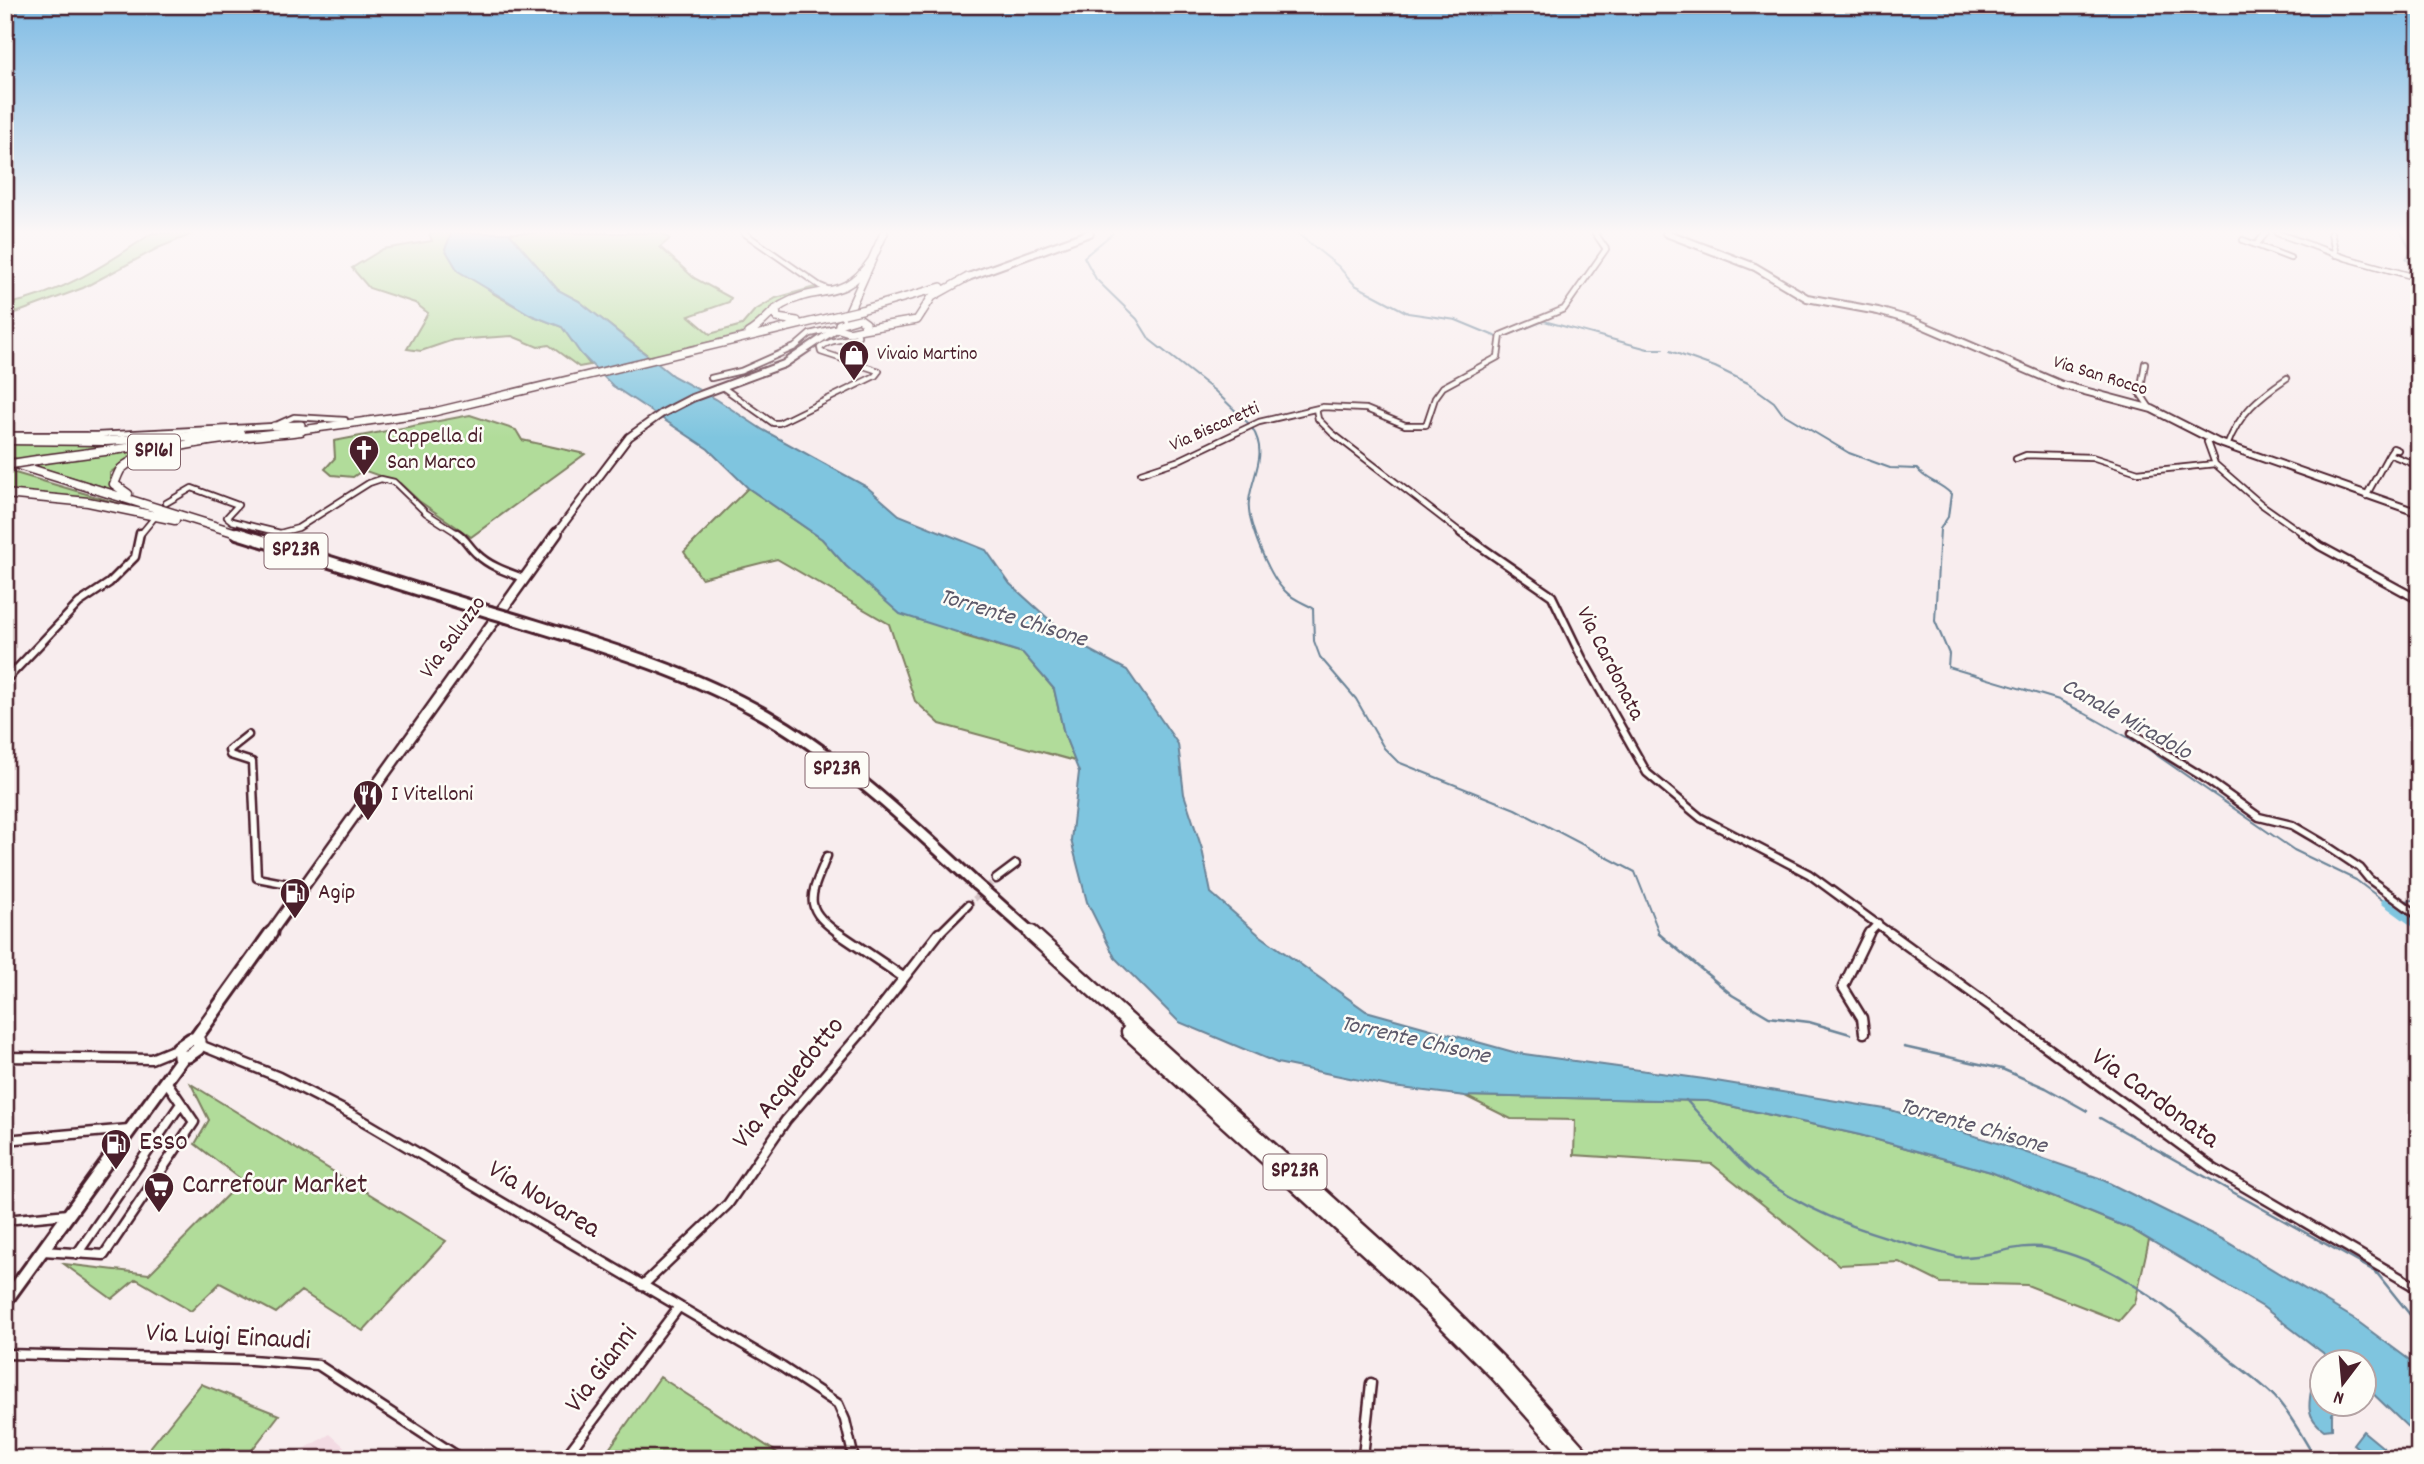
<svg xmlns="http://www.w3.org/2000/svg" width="2424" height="1464" viewBox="0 0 2424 1464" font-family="Dekko,sans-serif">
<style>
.built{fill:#f3dbe3}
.green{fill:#b1dc9a;stroke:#7e7e62;stroke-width:2}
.water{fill:#7fc5df;stroke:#6a8397;stroke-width:2}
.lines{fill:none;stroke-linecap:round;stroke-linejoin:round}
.stream-far1{stroke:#6a8397;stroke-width:2}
.stream{stroke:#6a8397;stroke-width:2.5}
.canal{stroke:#7fc5df;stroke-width:7}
.street-tunnel{stroke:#d5c4c7;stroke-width:6;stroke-dasharray:6 2.5;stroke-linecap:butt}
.street-far2-casing{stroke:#4a1f2b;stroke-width:8}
.street-far1-casing{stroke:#4a1f2b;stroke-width:11}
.street-casing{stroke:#4a1f2b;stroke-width:13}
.secondary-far2-casing{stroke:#4a1f2b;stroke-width:10}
.secondary-far1-casing{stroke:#4a1f2b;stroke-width:14}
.secondary-casing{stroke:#4a1f2b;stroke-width:17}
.primary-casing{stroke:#4a1f2b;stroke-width:10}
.highway-far2-casing{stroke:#4a1f2b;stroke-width:11}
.highway-far1-casing{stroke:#4a1f2b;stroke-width:16}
.highway-casing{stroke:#4a1f2b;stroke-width:19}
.street-far2{stroke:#fdfcf7;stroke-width:4.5}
.street-far1{stroke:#fdfcf7;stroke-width:6}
.street{stroke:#fdfcf7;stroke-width:8}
.secondary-far2{stroke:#fdfcf7;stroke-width:6}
.secondary-far1{stroke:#fdfcf7;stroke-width:9}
.secondary{stroke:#fdfcf7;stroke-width:11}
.primary{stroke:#fdfcf7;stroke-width:7}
.highway-far2{stroke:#fdfcf7;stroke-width:8}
.highway-far1{stroke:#fdfcf7;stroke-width:10}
.highway{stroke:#fdfcf7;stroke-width:14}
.primary-bridge-casing{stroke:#4a1f2b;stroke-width:10;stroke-linecap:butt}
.highway-bridge-far1-casing{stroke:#4a1f2b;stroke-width:11;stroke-linecap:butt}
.highway-bridge-casing{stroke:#4a1f2b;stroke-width:16;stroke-linecap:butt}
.primary-bridge{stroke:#fdfcf7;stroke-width:7}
.highway-bridge-far1{stroke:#fdfcf7;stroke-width:8}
.highway-bridge{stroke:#fdfcf7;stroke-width:10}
.labels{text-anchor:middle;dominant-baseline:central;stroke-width:5;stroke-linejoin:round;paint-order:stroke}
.far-poi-label{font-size:19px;fill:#4a1f2b;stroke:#fdfcf7;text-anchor:start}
.far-street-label{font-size:19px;fill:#4a1f2b;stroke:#fdfcf7}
.shield{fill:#fdfcf7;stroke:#806168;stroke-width:2}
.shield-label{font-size:21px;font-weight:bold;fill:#4a1f2b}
.poi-label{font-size:23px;fill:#4a1f2b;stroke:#fdfcf7;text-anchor:start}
.street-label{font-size:23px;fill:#4a1f2b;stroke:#fdfcf7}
.water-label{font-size:24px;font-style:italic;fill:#5d596a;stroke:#fdfcf7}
.near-street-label{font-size:28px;fill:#4a1f2b;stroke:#fdfcf7}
.near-poi-label{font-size:28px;fill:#4a1f2b;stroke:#fdfcf7;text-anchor:start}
</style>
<rect width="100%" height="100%" fill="#f8edee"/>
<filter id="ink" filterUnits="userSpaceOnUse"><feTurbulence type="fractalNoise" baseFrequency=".0143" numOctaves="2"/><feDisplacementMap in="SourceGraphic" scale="14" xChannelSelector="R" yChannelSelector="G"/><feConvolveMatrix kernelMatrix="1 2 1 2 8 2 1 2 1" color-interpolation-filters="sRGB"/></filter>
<g filter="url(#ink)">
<path class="built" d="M330 1434 358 1459H286Z"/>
<path class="green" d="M152 233H195L158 248 83 288 5 317V305C61 294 106 265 152 233Z
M429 233H452L445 249 494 294 531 315 562 327 590 365 579 367 549 345 538 347 512 336 453 340 421 351 407 349 428 313 415 303 369 288 352 268 383 249 432 241Z
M509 233H662L670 239 660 247 694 278 731 298 729 302 689 316 710 334 742 325 754 311 776 298 818 286 825 292 780 302 768 311 757 326 741 334 650 357 579 301 558 290Z
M470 415 516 430 522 440 585 454 471 537 419 501 400 483 363 470 353 477 332 475 325 469 335 458 334 441Z
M160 440 18 459 5 456V444Z
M176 445C151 450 130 456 110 473V482L116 491 31 465Z
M5 470 124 505 5 491Z
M748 488 822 539 846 566 964 636 1023 653 1054 689 1064 734 1075 761 940 724 915 701 889 624 777 559 701 578 684 552Z
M191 1084 446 1241 363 1331 301 1291 276 1313 220 1283 191 1311 136 1279 112 1299 64 1264 149 1274 242 1180 195 1144 209 1120Z
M1465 1096 1708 1101 1860 1135 1991 1172 2131 1229 2149 1240 2135 1303 2119 1321 2027 1285 1941 1283 1899 1262 1839 1265 1712 1164 1574 1155 1575 1120 1511 1119Z
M660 1377 787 1459H602Z
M201 1384 279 1415 245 1459H141Z"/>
<path class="water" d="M452 233H509L558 290 579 301 673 376 716 399 763 430 867 487 899 515 986 550 1010 584 1074 642 1127 670 1178 744 1184 794 1202 849 1211 893 1258 934 1366 1011 1517 1053 1704 1079 1891 1110 2004 1145 2099 1178 2222 1239 2353 1318 2419 1367V1438L2365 1386 2364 1362H2335L2263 1307 2131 1229 1991 1172 1860 1135 1708 1101 1465 1096 1393 1087 1277 1063 1179 1022 1115 958 1087 902 1071 840 1079 772 1064 734 1054 689 1023 653 900 614 846 566 822 539 748 488 708 449 613 386 581 354 562 327 531 315 458 271 445 249Z
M2312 1385 2322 1393V1404L2339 1406 2332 1414V1429L2324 1430C2306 1417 2308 1406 2312 1385Z
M2363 1431 2397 1459H2371L2353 1444Z"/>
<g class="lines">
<path class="stream-far1" d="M1297 233 1338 266 1355 285 1408 313 1456 320 1497 337
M2402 233 2411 251 2406 259 2419 270
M1096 279 1084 257 1113 233
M1098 281 1137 319 1150 340 1215 391 1248 423
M1503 337 1544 321 1648 349H1663
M1670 351 1715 367 1748 383 1774 402 1782 413 1849 453 1890 468 1917 469C1927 482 1940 482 1951 494L1948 517 1940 529 1935 621 1949 654 1948 667 2059 700 2084 713 2145 747 2294 850 2356 880 2385 902 2395 901
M1252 428C1269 455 1252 474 1249 501 1246 521 1270 578 1285 591 1292 599 1304 603 1313 608L1314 641 1320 657 1356 699 1384 748 1398 762 1515 809 1635 872 1660 935
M2404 901 2414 900 2419 895"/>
<path class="stream" d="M1658 933 1732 995 1769 1017 1809 1022 1850 1034
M1904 1047 2002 1069 2046 1088 2087 1111
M1686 1100C1709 1124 1730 1153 1756 1174 1816 1220 1885 1238 1957 1257 1988 1259 2016 1242 2047 1248 2117 1262 2180 1317 2233 1362 2247 1373 2262 1384 2274 1396 2291 1414 2303 1439 2316 1459
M2100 1118 2376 1272 2419 1326"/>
<path class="canal" d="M2385 902 2419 927"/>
<path class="street-tunnel" d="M968 905 996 879"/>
<g class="street-far2-casing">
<path id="street-far2" d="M744 233 820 286 832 291
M2277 233 2346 258 2419 278
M2331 233 2336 255
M2243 240 2290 258
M2256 245 2266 233
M857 331 858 336C845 341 831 338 820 348L821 352 879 371
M2145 363 2140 393 2150 408
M711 378 741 371 795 347 810 334 839 327
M725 389 773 423H779L875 376 879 371
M1316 409 1318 419 1332 433 1464 535
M5 435H97L274 426 294 417 345 420
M2211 439 2207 442 2215 464 2261 504 2305 535
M2227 446C2239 413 2259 397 2287 378
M2389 454 2393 448 2398 450
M2016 459 2026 455 2092 457 2138 472 2215 464
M1141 473 1177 461 1259 422 1323 407 1366 409 1405 425H1426L1435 398 1443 387 1498 357 1501 335 1564 309 1606 249 1595 233
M2366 496 2389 454 2419 466
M166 503 192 488 238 505 227 517 232 521 280 533 298 528 369 483 381 479 394 482 426 513 460 535
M140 535 154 518"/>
</g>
<g class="street-far1-casing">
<path id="street-far1" d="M457 533C466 539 469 547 477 554 489 566 507 572 523 578
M1461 533 1552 596 1582 658 1647 773 1701 818 1809 874 1892 935
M2302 533 2320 546 2419 600
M5 681 79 603 109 583 135 557 140 533
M2132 733 2203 777 2259 817 2292 825 2321 842 2360 868 2369 879 2419 916
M248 735 229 750 230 755 252 762 257 878 304 887
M827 856C811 896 800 907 841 935
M996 879 1016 864
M938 935 968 905
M1867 935 1878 923"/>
</g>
<g class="street-casing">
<path id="street" d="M838 933 903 977
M1890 933 2214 1169 2419 1289
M1864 1033 1862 1018 1843 987 1869 933
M200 1045 279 1077 355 1116 782 1367 838 1404 845 1420 854 1459
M5 1057 151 1059 178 1048
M5 1140 129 1129
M5 1220 68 1214
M43 1251 104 1255 194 1122 166 1081
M77 1254 180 1105
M642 1286 728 1204 786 1120 861 1033 939 933
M5 1354 251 1360 318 1365 462 1459
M564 1459 678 1308
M1349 1459 1363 1456 1371 1383"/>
</g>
<g class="secondary-far2-casing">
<path id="secondary-far2" d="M1666 233 1755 267 1807 298 1878 311 1913 321 2062 385 2152 409 2217 442 2419 513
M2417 233 2419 237
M968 277 1090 233
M555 535 629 437 661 414 692 398 784 364 839 327"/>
</g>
<g class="secondary-far1-casing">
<path id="secondary-far1" d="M269 935 557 533"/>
</g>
<g class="secondary-casing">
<path id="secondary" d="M191 1039 199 1041 198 1049 188 1056H179L178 1048Z
M195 1039 271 933
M5 1302 183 1057"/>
</g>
<g class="primary-casing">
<path id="primary" d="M776 309 777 318 797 321
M861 310 941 287
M859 318 866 323 863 329 849 332 839 329V324Z
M845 320 884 233
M863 329 917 320 932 297 968 277
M748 333C761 326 769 313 782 305 820 283 842 304 872 260
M274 426 301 425
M294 431 434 412 844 314"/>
</g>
<g class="highway-far2-casing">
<path id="highway-far2" d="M5 440 106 441 241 433
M37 460 150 445
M5 461 243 535
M5 494 88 502 175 520
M128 494 114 484C116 480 118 473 121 469 150 441 260 436 301 431"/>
</g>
<g class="highway-far1-casing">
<path id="highway-far1" d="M237 533 490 612
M507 617C595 644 685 669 765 715 844 760 910 823 976 884
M992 898 1033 935"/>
</g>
<g class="highway-casing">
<path id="highway" d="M1031 933 1433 1297 1501 1365 1585 1459
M1129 1032 1430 1306 1497 1373 1574 1459"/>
</g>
<use href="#street-far2" class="street-far2"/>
<use href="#street-far1" class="street-far1"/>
<use href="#street" class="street"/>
<use href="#secondary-far2" class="secondary-far2"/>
<use href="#secondary-far1" class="secondary-far1"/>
<use href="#secondary" class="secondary"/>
<use href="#primary" class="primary"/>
<use href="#highway-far2" class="highway-far2"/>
<use href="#highway-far1" class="highway-far1"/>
<use href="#highway" class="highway"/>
<g class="primary-bridge-casing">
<path id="primary-bridge" d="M844 314 861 310"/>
</g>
<g class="highway-bridge-far1-casing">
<path id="highway-bridge-far1" d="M5 465 37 460"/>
</g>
<g class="highway-bridge-casing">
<path id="highway-bridge" d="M490 612 507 617
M976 884 992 898"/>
</g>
<use href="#primary-bridge" class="primary-bridge"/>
<use href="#highway-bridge-far1" class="highway-bridge-far1"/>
<use href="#highway-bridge" class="highway-bridge"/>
</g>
</g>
<linearGradient id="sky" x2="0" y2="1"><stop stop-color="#7ebbe4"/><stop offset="0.53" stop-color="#fcf7f7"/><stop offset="1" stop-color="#fcf7f7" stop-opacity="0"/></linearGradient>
<rect width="2424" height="438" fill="url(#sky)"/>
<defs>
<g id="shop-pin" transform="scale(1.575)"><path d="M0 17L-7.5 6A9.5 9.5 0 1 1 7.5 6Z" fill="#4a1f2b" stroke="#fdfcf7"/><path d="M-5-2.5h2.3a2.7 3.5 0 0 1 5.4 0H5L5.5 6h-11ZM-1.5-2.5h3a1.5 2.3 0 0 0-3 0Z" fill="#fff"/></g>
<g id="church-pin" transform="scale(1.575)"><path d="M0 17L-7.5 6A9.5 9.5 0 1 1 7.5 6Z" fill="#4a1f2b" stroke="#fdfcf7"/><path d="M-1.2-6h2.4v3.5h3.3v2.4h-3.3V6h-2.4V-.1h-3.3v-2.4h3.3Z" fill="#fff"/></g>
<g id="restaurant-pin" transform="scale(1.575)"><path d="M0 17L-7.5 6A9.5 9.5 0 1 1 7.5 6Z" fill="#4a1f2b" stroke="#fdfcf7"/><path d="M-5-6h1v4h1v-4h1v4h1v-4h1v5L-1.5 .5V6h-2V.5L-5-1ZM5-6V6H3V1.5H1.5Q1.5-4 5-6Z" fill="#fff"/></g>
<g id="fuel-pin" transform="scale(1.575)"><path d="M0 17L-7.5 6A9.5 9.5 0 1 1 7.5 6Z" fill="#4a1f2b" stroke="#fdfcf7"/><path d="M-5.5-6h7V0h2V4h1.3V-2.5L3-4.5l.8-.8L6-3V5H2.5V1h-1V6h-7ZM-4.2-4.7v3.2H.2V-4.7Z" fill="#fff"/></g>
<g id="supermarket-pin" transform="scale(1.575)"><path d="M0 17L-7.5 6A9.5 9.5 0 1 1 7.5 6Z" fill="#4a1f2b" stroke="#fdfcf7"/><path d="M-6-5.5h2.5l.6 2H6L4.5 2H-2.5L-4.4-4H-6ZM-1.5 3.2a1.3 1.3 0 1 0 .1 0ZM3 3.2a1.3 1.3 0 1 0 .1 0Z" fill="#fff"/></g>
</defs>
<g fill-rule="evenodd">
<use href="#shop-pin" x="854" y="355"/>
<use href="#church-pin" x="364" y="450"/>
<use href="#restaurant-pin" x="368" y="795"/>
<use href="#fuel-pin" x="295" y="893"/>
<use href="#fuel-pin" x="116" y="1144"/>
<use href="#supermarket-pin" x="159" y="1187"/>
</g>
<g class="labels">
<g class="far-poi-label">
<text x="877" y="355">Vivaio Martino</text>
</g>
<g class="far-street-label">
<text transform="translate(2100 377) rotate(17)">Via San Rocco</text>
<text transform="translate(1215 428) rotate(-24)">Via Biscaretti</text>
</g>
<g class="shield">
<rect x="128" y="434.5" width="52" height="35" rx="5"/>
<rect x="264.5" y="533.5" width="63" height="35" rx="5"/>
<rect x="805.5" y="752.5" width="63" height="35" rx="5"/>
<rect x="1263.5" y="1154.5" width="63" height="35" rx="5"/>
</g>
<g class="shield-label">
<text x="154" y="452">SP161</text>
<text x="296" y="551">SP23R</text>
<text x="837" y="770">SP23R</text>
<text x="1295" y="1172">SP23R</text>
</g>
<g class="poi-label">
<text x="387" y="437">Cappella di<tspan x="387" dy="26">San Marco</tspan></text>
<text x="391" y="795">I Vitelloni</text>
<text x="318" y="893">Agip</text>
</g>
<g class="street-label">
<text transform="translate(454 638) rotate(-54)">Via Saluzzo</text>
<text transform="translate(1609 664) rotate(63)">Via Cardonata</text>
</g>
<g class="water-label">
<text transform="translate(1013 619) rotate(17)">Torrente Chisone</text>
<text transform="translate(2126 720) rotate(29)">Canale Miradolo</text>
<text transform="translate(1415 1041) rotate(13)">Torrente Chisone</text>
<text transform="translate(1973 1127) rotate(16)">Torrente Chisone</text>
</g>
<g class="near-street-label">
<text transform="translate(790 1084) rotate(-51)">Via Acquedotto</text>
<text transform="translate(2154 1100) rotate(36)">Via Cardonata</text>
<text transform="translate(543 1201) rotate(31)">Via Novarea</text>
<text transform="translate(228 1339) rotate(3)">Via Luigi Einaudi</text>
<text transform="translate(603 1370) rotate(-53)">Via Gianni</text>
</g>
<g class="near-poi-label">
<text x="139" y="1144">Esso</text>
<text x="182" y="1187">Carrefour Market</text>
</g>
</g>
<rect width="2424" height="1464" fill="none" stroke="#fdfcf7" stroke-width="28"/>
<rect x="14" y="14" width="2396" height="1436" fill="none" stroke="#4a1f2b" stroke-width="2.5" filter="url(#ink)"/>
<g transform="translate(2343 1383) rotate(196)"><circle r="33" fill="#fdfcf7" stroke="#b5a4a5" stroke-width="2"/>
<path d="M0-5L12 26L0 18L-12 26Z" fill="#4a1f2b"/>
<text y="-10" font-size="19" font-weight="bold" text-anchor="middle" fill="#4a1f2b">N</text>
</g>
</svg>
